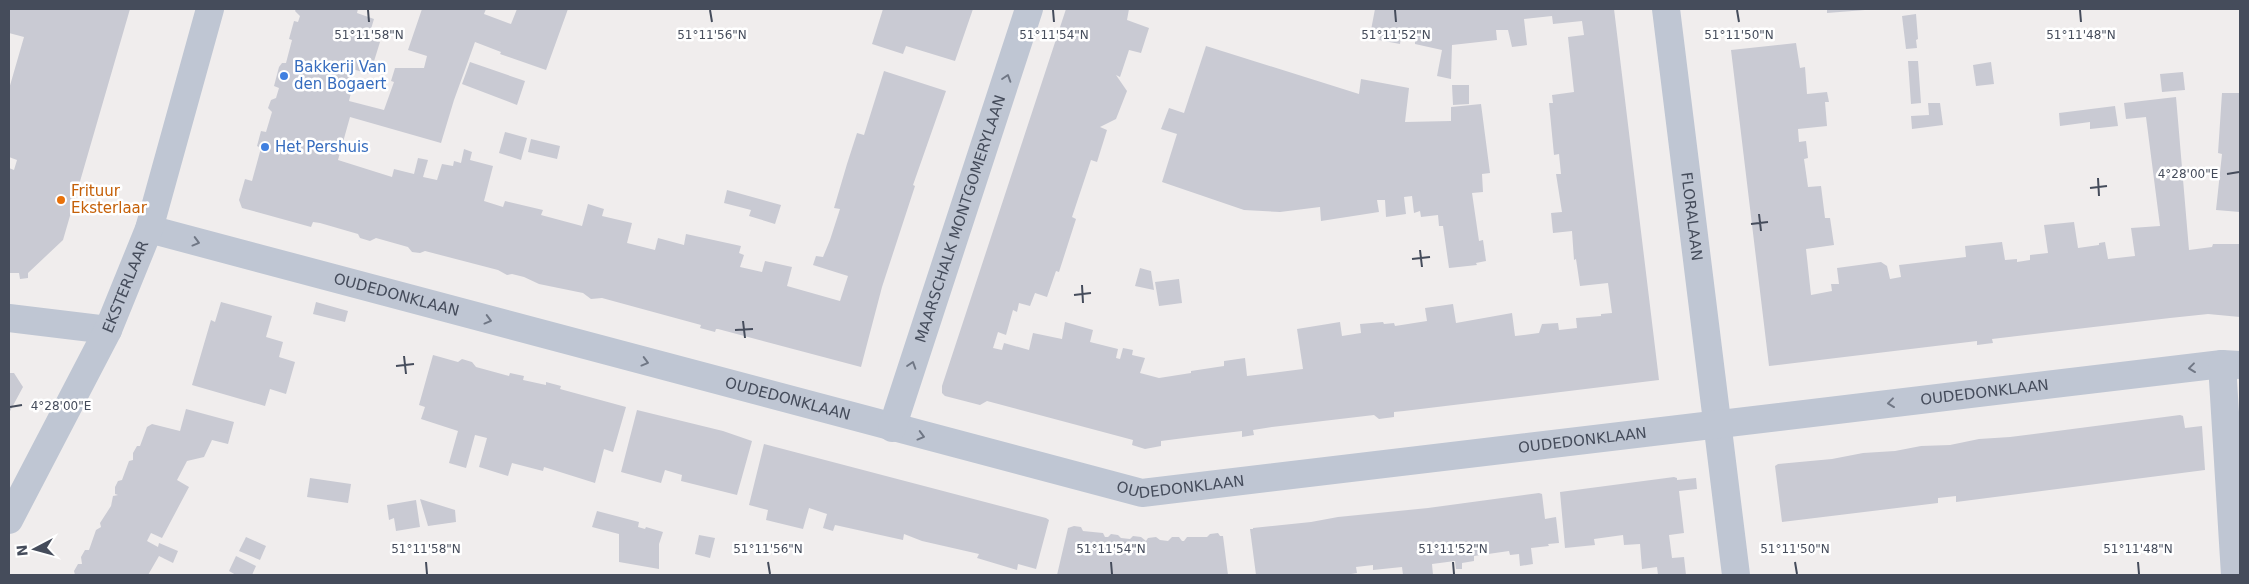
<svg xmlns="http://www.w3.org/2000/svg" width="2249" height="584" viewBox="0 0 2249 584" font-family="'DejaVu Sans',sans-serif">
<style>
.building{fill:#c9cad3}
.lines{fill:none;stroke-linecap:round;stroke-linejoin:round}
.minor{stroke:#bfc6d3;stroke-width:28}
.oneway{stroke:#707785}
.ticks{fill:none;stroke:#454c5b;stroke-width:2}
.shop-dot{fill:#3f7fe0;stroke:#fff;stroke-width:2}
.food-dot{fill:#e8710a;stroke:#fff;stroke-width:2}
.labels{text-anchor:middle;dominant-baseline:central;stroke-width:5;stroke-linejoin:round;paint-order:stroke}
.shop-label{font-size:15px;fill:#366cbe;stroke:#fff;text-anchor:start}
.food-label{font-size:15px;fill:#c56008;stroke:#fff;text-anchor:start}
.street-label{font-size:15px;fill:#454c5b;stroke:#fff}
.ticks-label{font-size:12px;text-anchor:middle;fill:#454c5b;stroke:#fff;stroke-width:5;stroke-linejoin:round;paint-order:stroke}
</style>
<rect width="100%" height="100%" fill="#f0eded"/>
<path class="building" d="M9 9H130L63 240 28 273V278L20 279 19 273H9V168L14 170 17 160 9 157V89L24 37 9 33Z
M296 9H358L357 13 374 19 368 39 380 42 370 74 352 69 345 91 351 93 349 101 384 110 394 82 391 81 395 68H424L427 56 408 50 422 9H486L484 14 511 24 517 9H568L546 70 500 54 501 52 475 42 454 100 441 143 350 117 338 160 392 177 394 169 414 174 418 158 428 160 423 177 437 180 442 164 453 166 454 161 461 163 464 149 472 152 470 160 493 166 484 201 503 207 505 201 543 210 541 215 582 226 588 204 604 209 602 216 632 223 627 243 655 250 658 238 684 245 686 234 741 246 739 253 744 255 740 267 762 272 765 261 792 267 787 286 840 301 848 276 813 265 816 256 823 257 830 240 840 209 834 208 847 164 857 133 864 135 884 71 946 91 913 185 915 186 882 287 861 367 718 329H716L715 332 700 328 701 325 602 298 591 299 583 293 539 284 524 277 512 274 507 275 498 270 425 251 420 253 412 252 408 247 376 238 370 241 360 238 358 234 320 223 313 222 311 227 242 208 239 200 245 179 252 181 261 148 257 146 261 131 266 132 272 112 268 108 271 100 276 98 279 88 274 86 279 67 282 63H286L292 40 289 39 294 21 298 22 300 16 295 11Z
M883 9H973L955 61 906 46 903 54 872 44Z
M1066 9H1129L1127 20 1149 28 1141 53 1129 50 1120 77 1116 75 1127 91 1116 119 1100 127 1107 130 1097 162 1091 160 1072 217 1076 219 1059 272 1056 271 1047 297 1035 293 1030 306 1019 303 1017 312 1013 310 1006 335 998 332 993 348 1002 350 1004 343 1029 350 1033 333 1062 339 1065 322 1093 330 1090 342 1118 349 1116 358 1120 359 1123 348 1133 350 1132 355 1145 358 1140 373 1159 378 1191 373V371L1224 366V361L1245 358 1247 376 1303 369 1297 329 1340 322 1342 336 1361 333 1360 324 1383 322 1384 324 1394 323 1395 326 1427 321 1425 308 1453 304 1456 323 1512 313 1515 336 1539 333 1542 324 1558 323 1559 330 1577 328 1576 318 1601 316V314L1612 313 1608 283 1580 286 1576 259 1574 260 1572 231 1553 233 1551 213 1562 212 1556 174H1561L1559 154 1554 155 1549 103H1553L1552 95 1574 92 1568 37 1584 35 1582 21 1553 24 1552 16 1524 19 1527 45 1512 47 1508 30H1496L1497 40 1452 45 1451 79 1437 76 1442 50 1415 44V40L1401 37 1400 44 1379 40 1381 33 1371 30 1375 9H1614L1659 380 1404 411 1394 412V417L1379 419 1374 415 1272 427 1253 430 1254 435 1242 437V431L1200 436 1161 441V446L1145 449 1132 445 1133 440 987 401 980 405 945 396 942 393V386Z
M1827 9H1865V10L1827 13Z
M1916 14 1918 39 1916 40 1917 48 1906 49 1902 16Z
M1796 43 1800 68 1805 67 1807 94 1827 92 1829 102H1825L1827 126 1798 129 1799 142 1806 141 1808 158 1804 159 1808 187 1821 186 1825 218H1830L1834 245 1806 249 1811 295 1832 291 1831 284H1839L1837 268 1881 262 1887 266 1890 279 1901 277 1899 265 1966 257 1965 246 2002 242 2005 260 2017 259V262L2030 260V255L2048 253 2044 225 2074 222 2078 248 2099 245V243L2105 242 2108 259 2135 256 2131 228 2160 226 2146 117 2126 119 2124 103 2176 97 2189 250 2212 247 2213 244H2240V317L2208 314 2170 318 1992 339 1993 343 1977 345V341L1769 366 1731 50Z
M1206 46 1359 94 1361 79 1409 88 1405 122 1451 121V107L1481 104 1490 173 1482 174 1483 192 1472 193 1479 241 1483 240 1486 261 1476 263 1477 265 1449 268 1443 226H1439L1438 215 1421 217 1420 211 1414 213 1412 196 1404 197 1406 214 1386 217 1385 200H1377L1379 212 1321 221 1320 207 1280 212 1244 210 1162 182 1177 134 1161 129 1169 108 1184 113Z
M1908 61H1918L1921 103 1911 104Z
M470 62 525 81 517 105 462 84Z
M1991 62 1994 84 1976 86 1973 65Z
M2183 72 2185 90 2162 92 2160 74Z
M1452 85H1469V104L1453 105Z
M2222 93H2240V212L2216 210 2222 154 2218 153Z
M1928 103H1940L1943 125 1912 129 1911 116 1929 115Z
M2115 106 2118 126 2090 129V122L2060 126 2059 113Z
M505 132 527 138 521 160 499 153Z
M531 139 560 146 557 159 528 152Z
M727 190 781 205 775 224 749 216 751 210 724 203Z
M1140 268 1151 271 1154 290 1135 286Z
M1179 279 1182 303 1159 306 1155 282Z
M221 302 272 316 266 337 283 342 279 357 295 362 286 394 270 389 265 406 192 385 211 320 215 322Z
M316 302 348 311 345 322 313 314Z
M433 355 458 362 462 359 472 362 476 367 509 376 510 373 524 376 523 380 546 385V382L561 386 560 389 626 407 613 452 604 449 595 483 544 467 543 471 512 463 508 476 479 467 487 438 475 435 466 468 449 463 458 431 421 419 425 407 419 405Z
M9 373H14L23 387 9 413Z
M186 409 234 422 228 444 212 440 204 457 187 461 177 480 189 487 162 538 151 533 147 541 158 547 159 543 178 551 173 563 159 556 148 575H75L74 571 78 564H82L81 557 85 550H89L96 530 101 527 100 523 111 506 113 496 118 495 115 494V487L118 481 122 480 129 461 133 460V453L137 446H140L147 427 152 424 180 431Z
M637 410 723 431 752 441 737 495 681 481 682 475 665 470 661 483 621 472Z
M2180 415 2183 416 2185 428 2202 426 2205 470 1956 502V496L1938 498V503L1782 522 1775 466 1778 464 1832 459 1863 453 1895 451 1921 446 1950 445 1979 439 2010 437Z
M764 444 1046 518 1049 520 1036 569 1018 564 1017 570 977 558 979 554 922 541 904 534 903 540 835 525 833 531 823 528 827 514 809 508 803 529 766 520 768 510 749 505Z
M1674 477 1677 478V480L1696 478 1697 489 1679 491 1684 533 1669 535 1672 558 1684 557 1686 575H1658L1657 567 1642 569 1640 544 1624 545 1623 535 1594 539 1595 545 1565 548 1560 492Z
M310 478 351 484 348 503 307 497Z
M1539 493 1542 494 1545 519 1556 517 1559 543 1548 544 1549 546 1531 548 1533 564 1520 566 1519 554 1510 555 1509 551 1474 556V561L1462 563V569H1456L1455 561 1432 564 1433 575H1403L1402 567 1373 570V565L1356 567 1357 573 1345 575H1256L1250 529H1253V528L1311 522 1338 517 1428 508Z
M420 499 455 510 456 522 428 526Z
M416 500 420 527 396 531 394 518 389 520 387 505Z
M597 511 639 522 638 527 645 529 646 527 663 532 659 544V569L619 562V534L592 527Z
M1074 526 1081 527 1083 531 1103 533 1105 537H1108L1111 534 1118 535 1121 538 1130 539 1133 536 1141 537 1146 541 1148 538 1156 537 1160 540 1168 541 1172 537H1179L1182 541H1184L1187 537H1207L1210 534 1218 533 1220 536H1223L1228 575H1057L1068 528Z
M699 535 715 538 710 558 695 554Z
M246 537 266 546 260 560 239 551Z
M236 556 256 566 252 575H236L229 571Z"/>
<g class="lines">
<g class="minor">
<path id="s1" d="M1666 9 1736 575"/>
<path id="s2" d="M149 229 1142 493 2222 364 2240 365"/>
<path d="M9 318 108 330"/>
<path d="M2222 364 2235 575"/>
<path id="s3" d="M892 428 1029 9"/>
<path id="s4" d="M9 520 108 330 149 229 210 9"/>
</g>
</g>
<defs><path id="oneway-chevron" d="M-2-3.5L2.5 0L-2 3.5" fill="none" stroke-width="1.6" stroke-linecap="round" stroke-linejoin="round" transform="scale(1.25)"/></defs>
<g class="oneway">
<use href="#oneway-chevron" transform="translate(1007 78) rotate(-72)"/>
<use href="#oneway-chevron" transform="translate(196 242) rotate(15)"/>
<use href="#oneway-chevron" transform="translate(488 320) rotate(15)"/>
<use href="#oneway-chevron" transform="translate(645 362) rotate(15)"/>
<use href="#oneway-chevron" transform="translate(912 365) rotate(-72)"/>
<use href="#oneway-chevron" transform="translate(2192 368) rotate(173)"/>
<use href="#oneway-chevron" transform="translate(1891 403) rotate(173)"/>
<use href="#oneway-chevron" transform="translate(921 436) rotate(15)"/>
</g>
<path class="ticks" d="M368 10 369 22M710 10 712 22M1053 10 1054 22M1395 10 1396 22M1737 10 1739 22M2080 10 2081 22M2227 174 2239 172M2098 178 2099 196M2090 188 2107 186M1759 214 1761 231M1751 224 1768 222M1420 250 1422 267M1412 259 1430 257M1082 285 1083 303M1074 295 1091 293M743 321 745 338M735 330 753 329M404 356 406 374M396 366 414 364M10 407 22 405M426 562 427 574M768 562 770 574M1111 562 1112 574M1453 562 1454 574M1795 562 1797 574M2138 562 2139 574"/>
<g class="shop-dot">
<circle cx="284" cy="76" r="5"/>
<circle cx="265" cy="147" r="5"/>
</g>
<circle class="food-dot" cx="61" cy="200" r="5"/>
<g class="labels">
<g class="shop-label">
<text x="294" y="67">Bakkerij Van<tspan x="294" dy="17">den Bogaert</tspan></text>
<text x="275" y="147">Het Pershuis</text>
</g>
<g class="food-label">
<text x="71" y="191">Frituur<tspan x="71" dy="17">Eksterlaar</tspan></text>
</g>
<g class="street-label">
<text stroke="none"><textPath href="#s1" startOffset="209">FLORALAAN</textPath></text>
<text stroke="none"><textPath href="#s3" startOffset="220">MAARSCHALK MONTGOMERYLAAN</textPath></text>
<text stroke="none"><textPath href="#s4" startOffset="261">EKSTERLAAR</textPath></text>
<text stroke="none"><textPath href="#s2" startOffset="256">OUDEDONKLAAN</textPath></text>
<text stroke="none"><textPath href="#s2" startOffset="1876">OUDEDONKLAAN</textPath></text>
<text stroke="none"><textPath href="#s2" startOffset="661">OUDEDONKLAAN</textPath></text>
<text stroke="none"><textPath href="#s2" startOffset="1471">OUDEDONKLAAN</textPath></text>
<text stroke="none"><textPath href="#s2" startOffset="1066">OUDEDONKLAAN</textPath></text>
</g>
</g>
<g class="ticks-label">
<text x="369" y="39">51°11'58"N</text>
<text x="712" y="39">51°11'56"N</text>
<text x="1054" y="39">51°11'54"N</text>
<text x="1396" y="39">51°11'52"N</text>
<text x="1739" y="39">51°11'50"N</text>
<text x="2081" y="39">51°11'48"N</text>
<text x="2188" y="178">4°28'00"E</text>
<text x="61" y="410">4°28'00"E</text>
<text x="426" y="553">51°11'58"N</text>
<text x="768" y="553">51°11'56"N</text>
<text x="1111" y="553">51°11'54"N</text>
<text x="1453" y="553">51°11'52"N</text>
<text x="1795" y="553">51°11'50"N</text>
<text x="2138" y="553">51°11'48"N</text>
</g>
<rect width="2249" height="584" fill="none" stroke="#454c5b" stroke-width="20"/>
<g transform="translate(35 549) rotate(264)" stroke="#ffffff" stroke-width="4" paint-order="stroke">
<path d="M0-4L9 19L0 12L-9 19Z" fill="#454c5b"/>
<text y="-8" font-size="14" font-weight="bold" text-anchor="middle" fill="#454c5b">N</text>
</g>
</svg>
